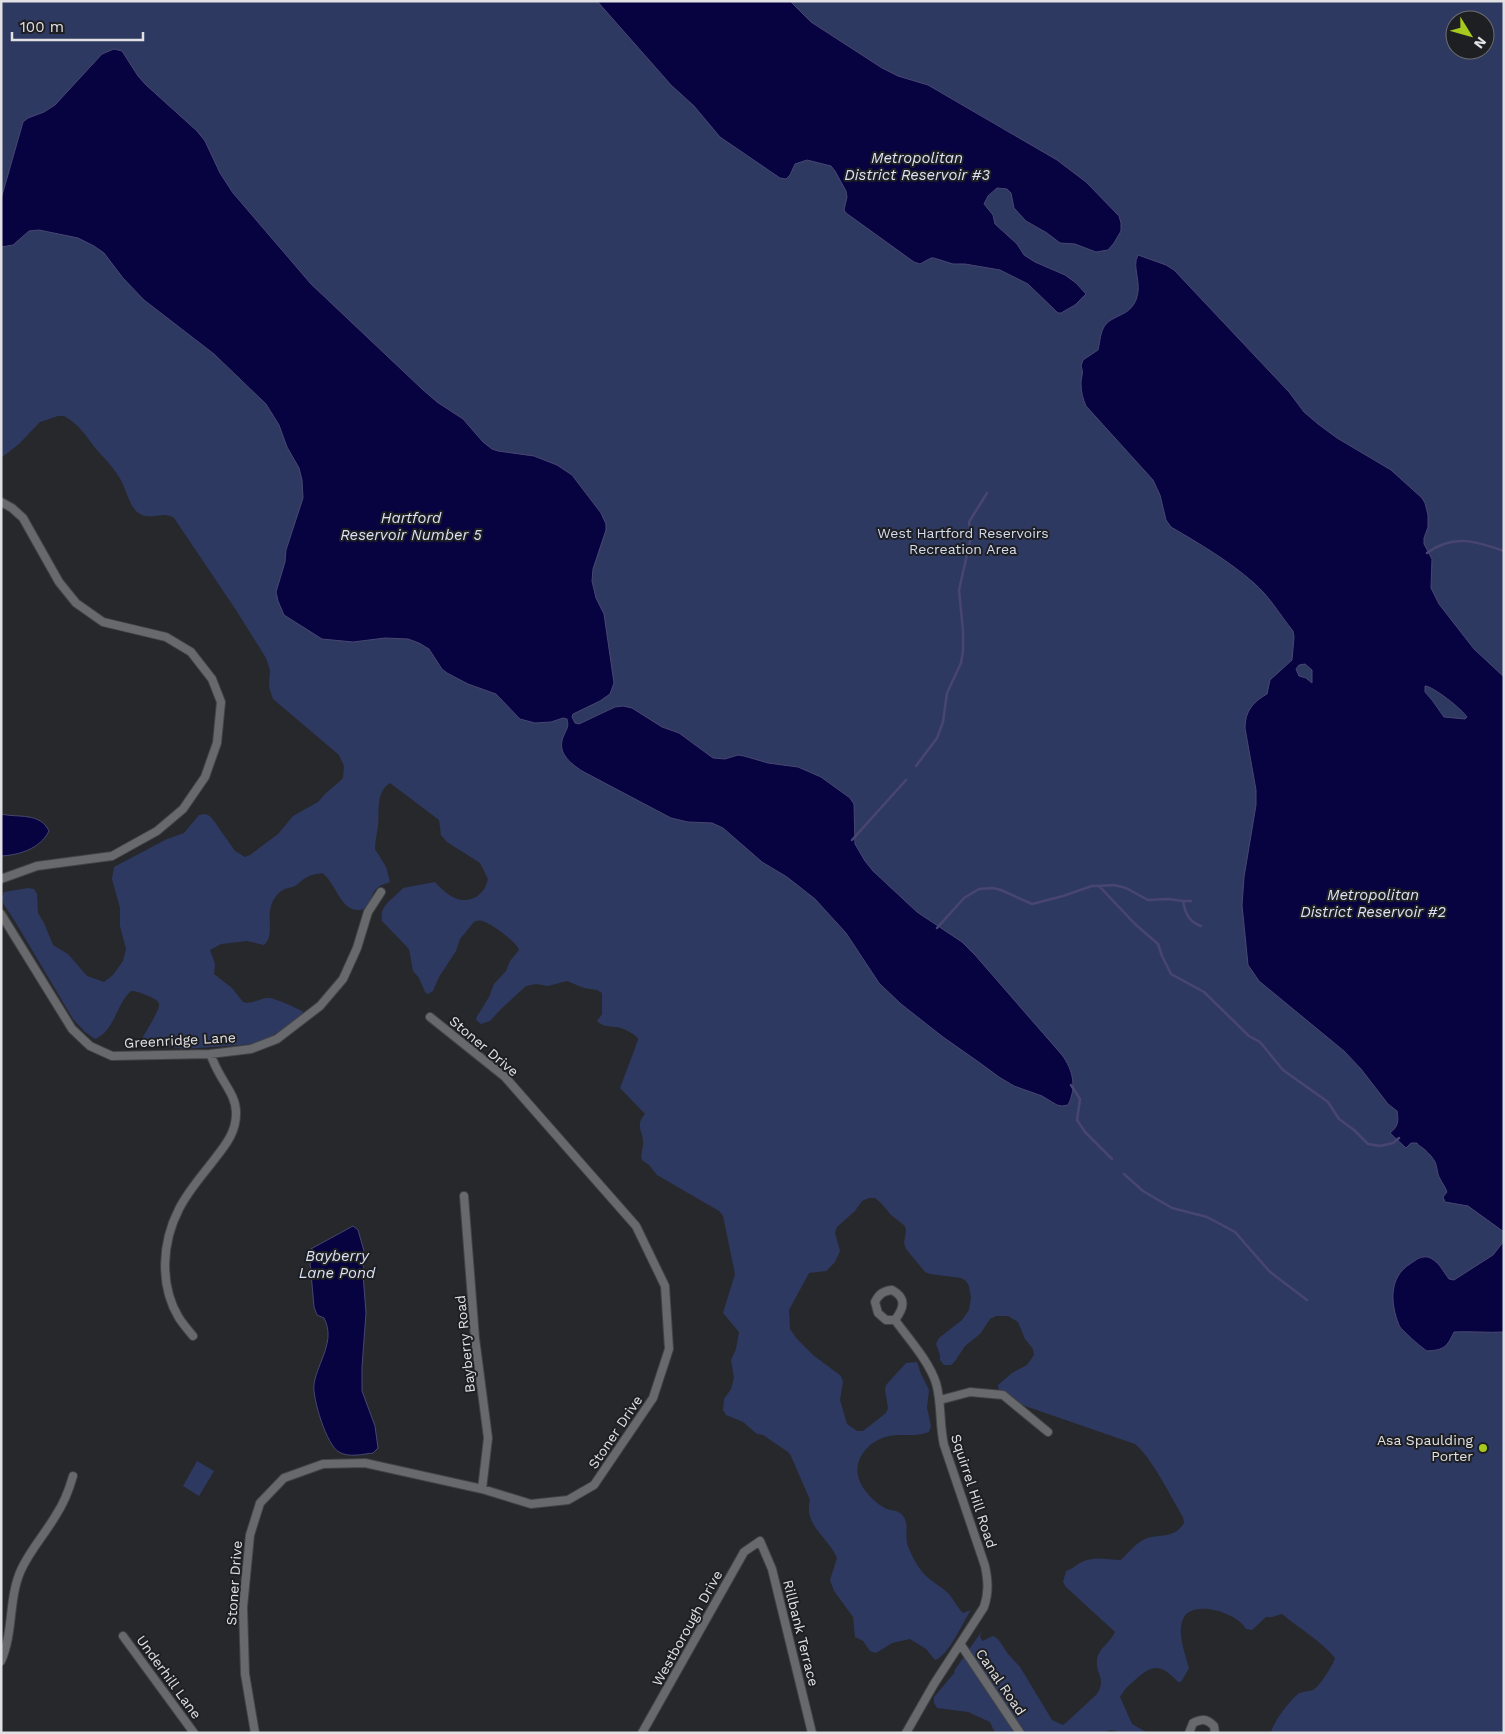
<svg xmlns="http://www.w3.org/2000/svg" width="1505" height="1734" viewBox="0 0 1505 1734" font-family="'Work Sans',sans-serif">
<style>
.green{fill:#2e3962;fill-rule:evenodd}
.water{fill:#060340;stroke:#484671;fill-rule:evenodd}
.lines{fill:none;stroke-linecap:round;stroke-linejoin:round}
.stream{stroke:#484671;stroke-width:2.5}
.minor-casing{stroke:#424346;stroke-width:10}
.minor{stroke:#68696d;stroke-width:8}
.poi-dot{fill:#a7c81f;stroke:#1e1f22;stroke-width:2}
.labels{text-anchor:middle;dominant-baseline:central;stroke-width:4;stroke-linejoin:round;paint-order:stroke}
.park-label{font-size:14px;fill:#d6dcf0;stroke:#1e1f22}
.street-label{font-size:14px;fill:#e1e1e4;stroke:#1e1f22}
.poi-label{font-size:14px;fill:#e1e1e4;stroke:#1e1f22;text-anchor:end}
.water-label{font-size:15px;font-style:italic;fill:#dce3f7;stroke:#1e1f22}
</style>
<rect width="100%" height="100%" fill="#27282b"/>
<path class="green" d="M1 1H1504V1733H1271C1273 1723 1289 1701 1298 1694 1302 1691 1308 1692 1313 1690 1320 1686 1333 1665 1335 1658 1320 1640 1300 1629 1282 1614L1272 1617H1266L1252 1630 1246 1629C1238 1613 1192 1598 1183 1619 1177 1634 1185 1653 1189 1668L1181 1682H1178C1159 1662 1151 1665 1133 1682 1127 1687 1124 1690 1120 1697L1132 1724 1148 1733H1119C1113 1729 1109 1730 1103 1733H995L990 1722 968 1712 937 1708 934 1703V1697L955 1672 954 1671 982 1631 980 1636 982 1641 993 1636 998 1639 1008 1654 1020 1667 1052 1720 1063 1725 1068 1721 1097 1694C1107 1677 1095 1675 1097 1659 1098 1649 1111 1642 1115 1632L1066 1587 1063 1582 1066 1571C1072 1569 1075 1566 1080 1563 1094 1555 1107 1560 1121 1560 1128 1553 1136 1543 1145 1539 1160 1533 1173 1540 1184 1523L1183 1517C1171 1497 1152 1458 1135 1444L1025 1406 1003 1395 999 1391 998 1385 1012 1373 1027 1365 1034 1355 1033 1349 1025 1339 1018 1322 1008 1316H996L990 1319 980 1334 965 1346 955 1361 951 1365H944L940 1360V1355L936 1344 939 1338 962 1320 969 1310 971 1298 969 1286 966 1281 961 1278 930 1274 925 1272 906 1249 904 1243 906 1231 905 1226 891 1215 881 1203 875 1198H869L862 1201 855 1211 837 1227 835 1233 840 1251 835 1262 826 1271 809 1273 789 1310 790 1329 797 1339 813 1355 841 1376 843 1382 840 1400 847 1424 857 1431H863L886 1413 888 1408 885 1390 886 1385 906 1363 917 1362 921 1374 929 1390 927 1408 931 1426 929 1432C919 1436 909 1435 899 1435 880 1435 863 1446 858 1464 856 1472 859 1482 864 1489 868 1495 879 1506 887 1509 893 1511 899 1510 903 1516 910 1524 904 1537 908 1546 911 1555 918 1568 925 1575 932 1582 942 1587 949 1594 954 1600 957 1607 963 1613L971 1610C963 1621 949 1656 935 1660L926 1649 910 1639 892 1643 876 1653 870 1651 863 1641 855 1637 853 1617 834 1591 830 1580 837 1558C829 1538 803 1525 810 1500L791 1456 788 1452 763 1435 757 1434 743 1422 726 1415 723 1410 724 1399 731 1389 734 1378 731 1360 736 1349 739 1332 723 1313 735 1274 723 1216 719 1211 657 1175 649 1165 642 1160C640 1154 643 1150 643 1144 644 1131 634 1127 645 1114L620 1088 638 1040V1038C632 1033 624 1028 616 1027 608 1026 603 1027 597 1021L602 1014V993L597 990 584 988 567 981 548 986 536 984 526 986 501 1009 490 1021 481 1024 477 1021 476 1018 489 997 494 984 506 971 510 961 519 950C517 942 491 923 482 921 480 920 477 921 474 922L460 939 456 951 439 977 433 991 428 994 425 992 419 978 413 971 409 949 382 921C379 904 394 899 403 888L435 882C445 893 458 905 474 898 482 894 486 888 488 879L480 863 447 842 441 835 439 820 390 783C375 793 380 810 378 826 377 834 375 841 375 849L386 867 390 882C385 884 380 885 376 889 370 895 370 909 360 910 340 912 336 882 322 873 316 874 309 875 304 879 300 881 299 884 295 886 290 888 284 888 280 892 260 910 278 932 264 945L247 941 221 944 210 950 215 964 214 974 232 988 243 1002C252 1005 261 997 270 998 276 999 300 1009 303 1012L301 1015 282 1030 265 1040 254 1044 184 1049 156 1044 144 1045 141 1040C145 1033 160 1010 159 1004 158 999 150 997 146 995 141 993 136 991 131 991 116 1004 115 1031 95 1039L85 1032 73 1019 16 923 3 903 2 897 4 892 28 888 34 889 37 894 38 913 44 923 53 945 68 954 87 976 104 982 113 975 123 961 126 949 120 926V908L112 879 114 867 167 839 184 833 199 815 205 814 210 816 214 821 235 851 245 857 250 855 278 834 293 816 318 802 326 793 339 782 343 778 344 766 339 755 273 699 269 687 270 670 266 658 236 610 174 518C162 509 148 524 135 510 129 502 126 491 122 482 115 469 106 460 96 449 86 436 79 424 64 416H58L40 422 19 444 1 458ZM1455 20H1485V50H1455Z
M197 1461 214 1471 199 1496 183 1486Z"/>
<path class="water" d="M597 1H790L811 22 882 68 898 76 928 85 1057 160 1086 182 1119 216 1121 223V231L1114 243 1108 250 1096 252 1075 244 1060 243 1047 233 1026 221 1014 208 1011 193 1007 189 997 188 988 196 984 204 993 215 995 224 1017 244 1024 255 1035 262 1065 275 1076 283 1086 294 1075 305 1061 313H1058L1028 284 1000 270 965 264H953L934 258H931L920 264 914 262 846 213 844 210 847 197 846 191 835 171 831 166 807 160 795 164 790 175 786 179 780 178 720 137 694 106 671 85Z
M114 49 122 51 138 76 146 85 197 131 205 141 220 173 233 193 311 284 422 389 437 402 463 419 483 442 492 449 498 451 534 456 557 465 572 475 601 513 606 524V530L593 569 592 581 596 598 604 614 614 683 610 694 600 701 573 714 572 717 575 723 579 724 615 707 623 706 632 708 662 727 679 733 713 758 725 759 738 755 744 756 768 763 798 767 821 777 850 798 854 804 855 844 865 861 873 871 917 912 962 942 975 955 1062 1055C1073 1070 1077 1087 1068 1105L1062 1106 1057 1105 1042 1096 1014 1086 999 1077 980 1063 943 1037 901 1004 879 983 846 933 815 899 787 877 762 862 723 828 712 823 688 822 671 818 582 771C569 762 556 752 564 735 567 728 569 727 567 719L563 718 551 722 535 723 520 719 496 694 468 684 447 673 442 669 429 649 419 643 408 639 385 638 353 642 322 639 284 615 278 601 276 592 285 562 286 550 303 498 302 480 299 468 287 447 279 425 266 404 214 354 144 300 123 278 104 253 94 246 78 238 39 230 29 231 13 245 1 247V199L23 122 28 118 44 112 55 105 102 54Z
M1138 255 1166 265 1174 270 1289 392 1304 412 1318 424 1337 438 1391 470 1422 498 1425 503 1428 515V527L1424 538V544L1432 559 1431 588 1439 604 1474 649 1504 677V1232L1468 1206 1445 1202 1443 1197 1447 1192C1445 1186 1442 1183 1439 1177 1437 1172 1437 1166 1435 1162 1433 1157 1423 1147 1418 1145L1417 1143H1411L1406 1148 1390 1133C1398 1127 1399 1121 1397 1111L1388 1104 1361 1069 1344 1051 1259 981 1248 965 1242 905 1244 877 1256 805V790L1245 728C1245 711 1253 702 1267 694L1270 680 1292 660 1294 637 1293 631C1280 615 1270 597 1254 583 1229 561 1200 544 1171 527L1166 520 1160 495 1153 480 1086 406C1083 399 1081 392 1081 384 1081 377 1084 373 1081 366L1083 360 1098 350C1100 342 1100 331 1106 324 1116 314 1129 316 1136 300 1143 283 1131 267 1138 255ZM1305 664 1312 670V683L1306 678 1299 676 1296 669 1299 665ZM1425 686C1433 686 1463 710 1467 717L1465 719 1444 717 1432 700 1425 692Z
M1 814C18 818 40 812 49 831 40 849 19 855 1 856Z
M353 1226 358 1230 364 1251 363 1274 366 1313 362 1367V1391L375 1426 378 1448 373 1453C363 1454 349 1458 339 1452 327 1446 312 1398 314 1384 318 1361 336 1341 324 1318L317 1315 314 1307 309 1250Z
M1504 1241V1332C1487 1333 1471 1331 1454 1332 1447 1347 1444 1350 1427 1351 1422 1348 1400 1329 1399 1325 1390 1303 1389 1277 1410 1264 1416 1260 1420 1256 1428 1257 1439 1261 1442 1270 1449 1279L1454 1280 1493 1255Z"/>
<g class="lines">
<path class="stream" d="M1427 553C1453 534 1476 541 1504 551
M916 766 937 738 943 722 947 693 961 663 963 651V631L959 590 971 537 969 522 987 493
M852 840 906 780
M1099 886 1114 885 1126 888 1148 900 1168 899 1183 901C1185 913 1189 922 1201 926
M1183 901H1191
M937 928 964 898 979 889 993 888 1001 890 1032 904 1063 896 1092 886H1099L1135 924 1158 944 1162 956 1171 974 1204 992 1249 1036 1260 1042 1283 1070 1328 1102 1339 1119 1354 1130 1368 1144 1380 1146 1393 1143 1399 1138
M1071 1085 1080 1099 1077 1120 1085 1132 1112 1159
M1124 1174 1143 1191 1172 1208 1207 1217 1235 1232 1270 1272 1307 1300"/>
<g class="minor-casing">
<path id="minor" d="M1 502 12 508 23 518 59 582 76 603 103 622 166 637 191 652 212 679 221 702 217 743 205 777 183 809 157 831 112 856 37 866 1 879
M1 914 72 1029 90 1046 112 1056 210 1054 251 1049 277 1039 320 1006 343 979 357 948 368 912 381 892
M464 1196 475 1338 488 1438 482 1489
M892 1290C907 1298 904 1308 895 1320H886L878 1313 875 1302C879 1294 883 1291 892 1290Z
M895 1320C908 1338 929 1361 936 1383 942 1403 939 1424 944 1445L985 1566C988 1581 989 1592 984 1607L934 1684 906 1733
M193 1336C188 1330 183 1324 179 1318 159 1285 162 1242 179 1209 187 1193 199 1179 210 1165 222 1149 237 1134 236 1112 236 1097 225 1085 218 1071 215 1066 213 1060 210 1054
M940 1400 970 1392 1003 1395 1048 1432
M123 1636 194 1733
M961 1645 1020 1733
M1 1661C14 1632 8 1599 21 1570 30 1550 45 1534 56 1515 64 1503 69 1490 73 1476
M255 1733 245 1674 243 1607 250 1535 260 1503 284 1478 323 1464 365 1463 482 1489 531 1504 568 1500 594 1485 653 1398 669 1349 665 1286 636 1226 505 1077 430 1017
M642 1733 744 1552 760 1541 772 1569 812 1733
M1189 1733 1193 1723C1202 1718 1207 1719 1214 1726L1215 1733"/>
</g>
<use href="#minor" class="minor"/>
</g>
<circle class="poi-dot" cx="1483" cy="1448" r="5"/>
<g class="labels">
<g class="park-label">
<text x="963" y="533">West Hartford Reservoirs<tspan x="963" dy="16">Recreation Area</tspan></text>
</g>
<g class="street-label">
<text transform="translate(180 1040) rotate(-3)">Greenridge Lane</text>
<text transform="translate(484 1046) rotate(40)">Stoner Drive</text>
<text transform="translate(465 1344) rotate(-96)">Bayberry Road</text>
<text transform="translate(615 1432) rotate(-56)">Stoner Drive</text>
<text transform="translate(974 1491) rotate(72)">Squirrel Hill Road</text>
<text transform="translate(234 1583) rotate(-86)">Stoner Drive</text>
<text transform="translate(687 1628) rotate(-61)">Westborough Drive</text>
<text transform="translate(801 1633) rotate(76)">Rillbank Terrace</text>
<text transform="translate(169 1677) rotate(54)">Underhill Lane</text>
<text transform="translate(1001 1682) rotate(56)">Canal Road</text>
</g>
<g class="poi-label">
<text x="1473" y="1440">Asa Spaulding<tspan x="1473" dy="16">Porter</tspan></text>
</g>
<g class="water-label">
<text x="917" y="158">Metropolitan<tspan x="917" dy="17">District Reservoir #3</tspan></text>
<text x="411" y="518">Hartford<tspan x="411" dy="17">Reservoir Number 5</tspan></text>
<text x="1373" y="895">Metropolitan<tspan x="1373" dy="17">District Reservoir #2</tspan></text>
<text x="337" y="1256">Bayberry<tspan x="337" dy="17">Lane Pond</tspan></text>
</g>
</g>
<rect width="1505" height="1734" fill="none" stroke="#e1e1e4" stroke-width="5"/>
<g transform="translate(1470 35) rotate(127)"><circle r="24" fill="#1e1f22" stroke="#6c6d70"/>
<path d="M0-4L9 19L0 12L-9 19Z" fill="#a7c81f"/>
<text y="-8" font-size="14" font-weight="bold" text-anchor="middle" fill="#e1e1e4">N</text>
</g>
<path d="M12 32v8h131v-8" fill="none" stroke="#e1e1e4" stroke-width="2.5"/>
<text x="20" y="32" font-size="15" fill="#e1e1e4" stroke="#1e1f22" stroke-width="4" paint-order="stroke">100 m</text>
</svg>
